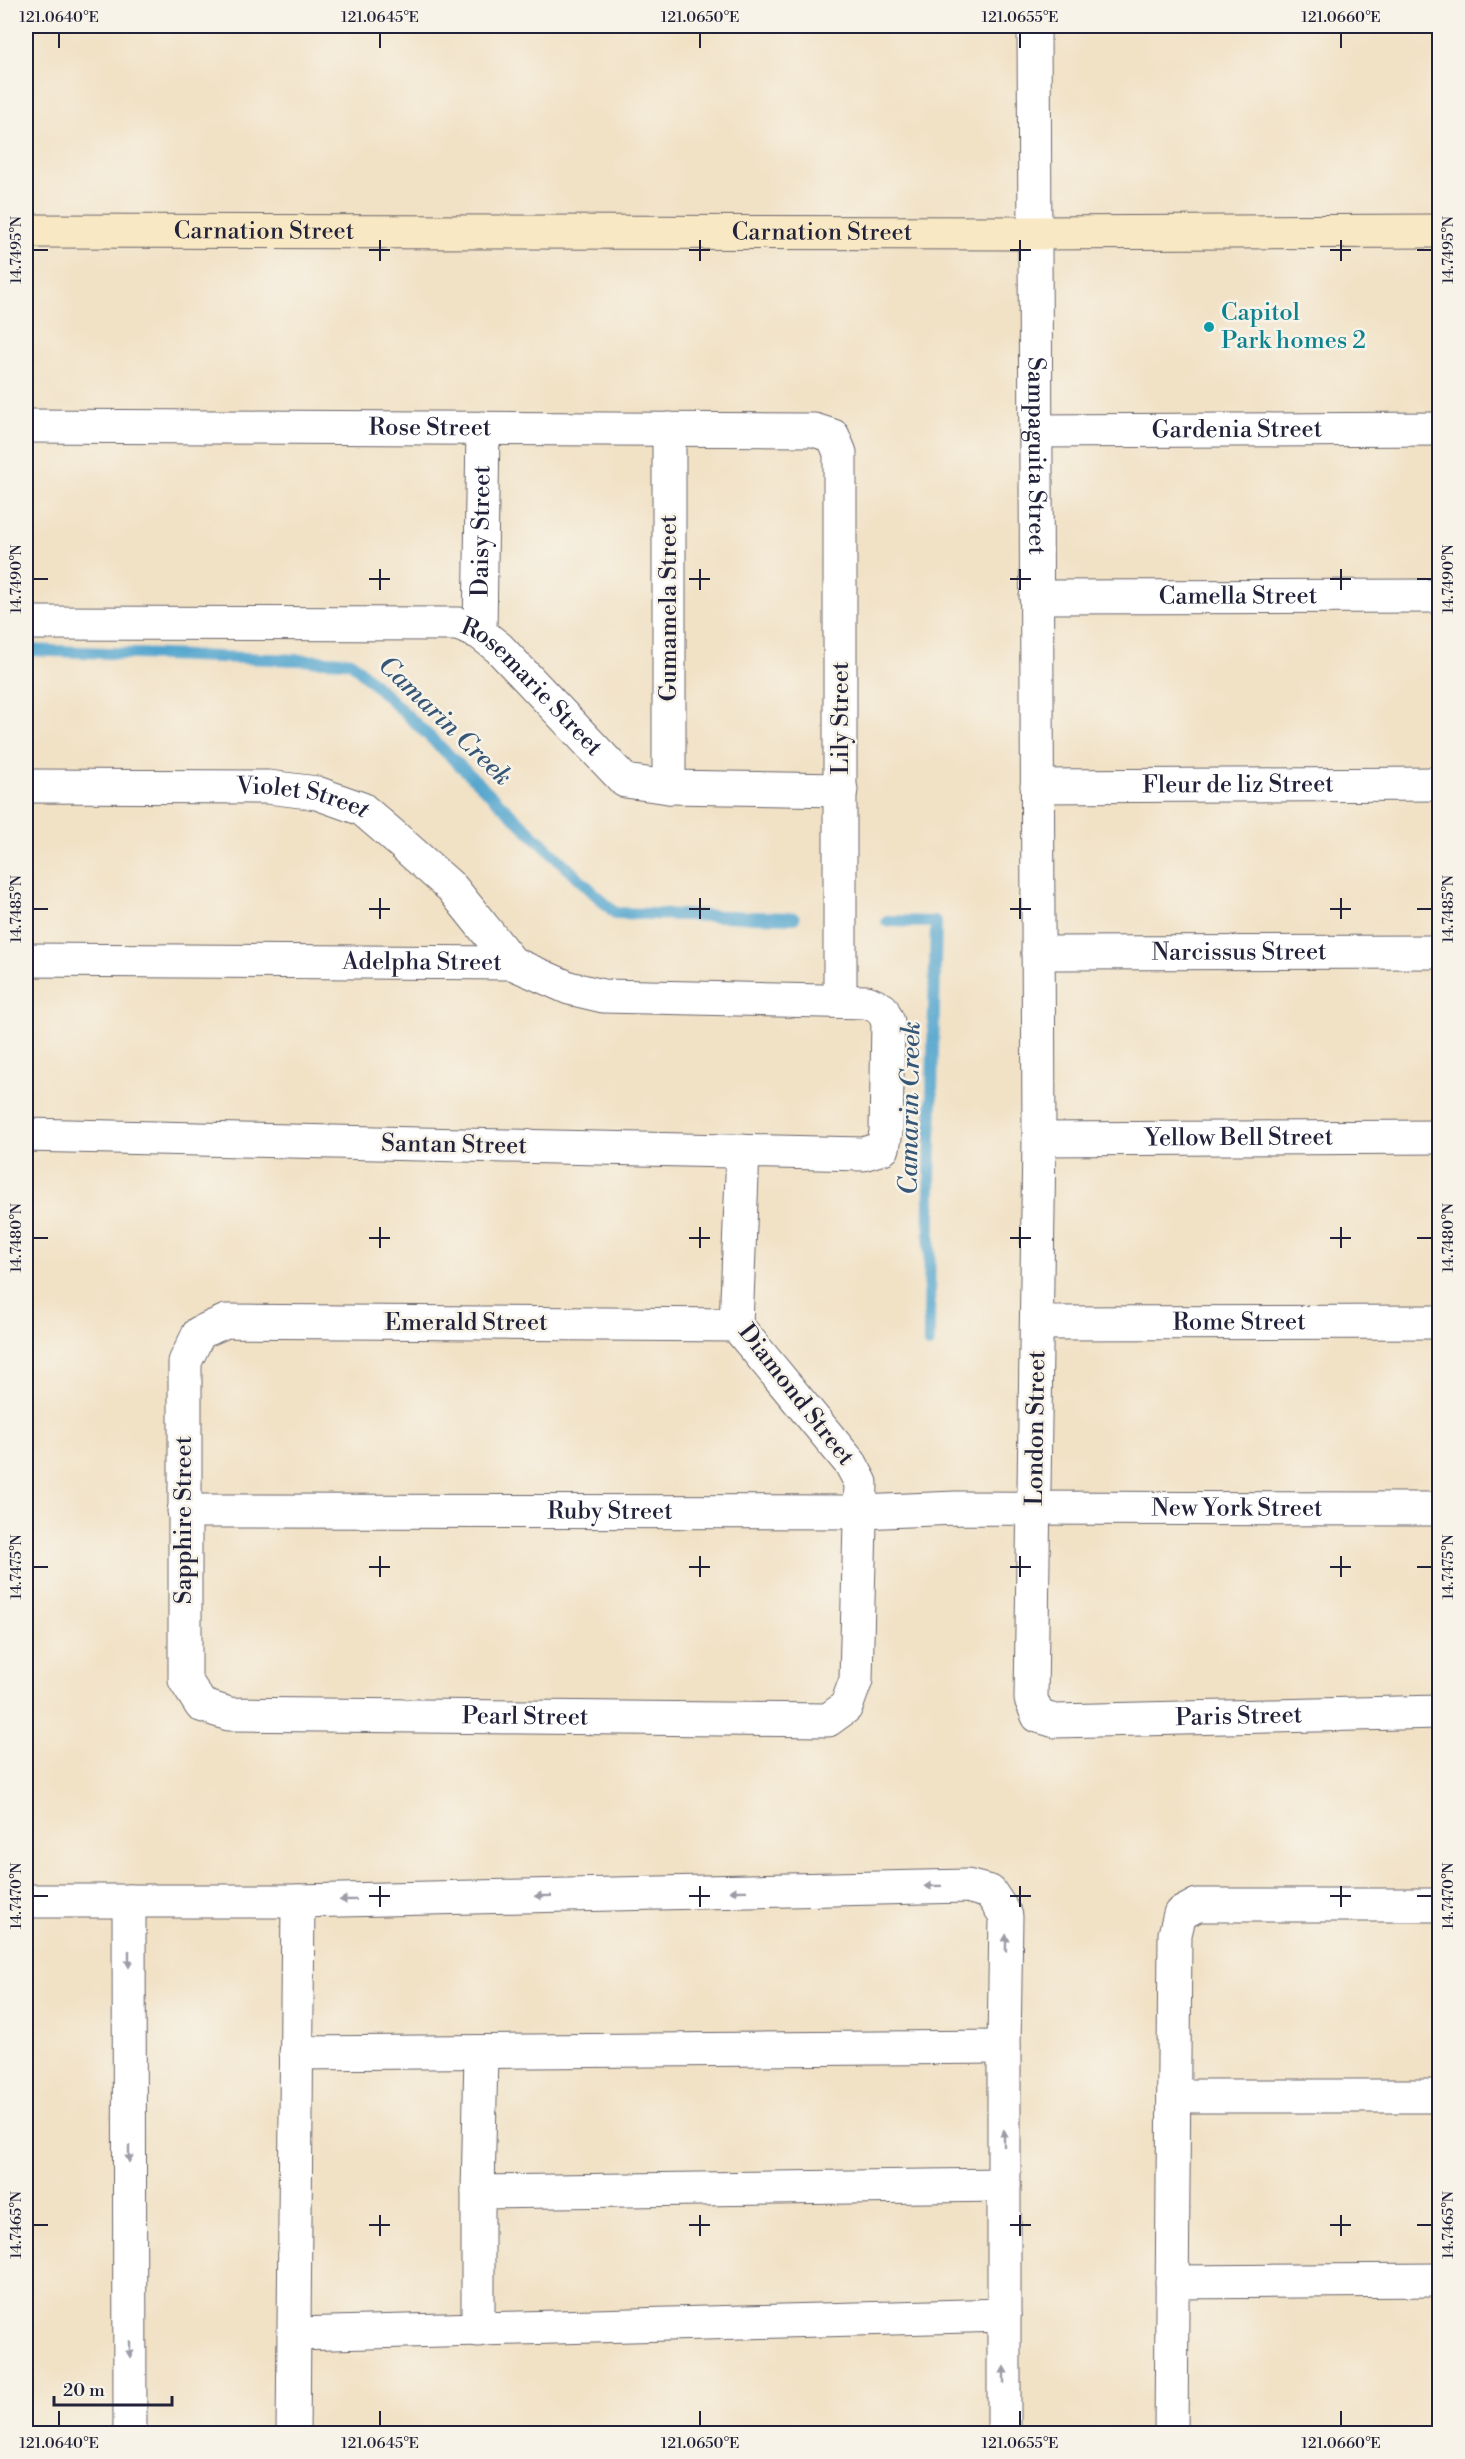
<svg xmlns="http://www.w3.org/2000/svg" width="1465" height="2459" viewBox="0 0 1465 2459" font-family="'Libre Bodoni',serif">
<style>
.lines{fill:none;stroke-linecap:round;stroke-linejoin:round}
.stream{stroke:#52a5ce;stroke-width:12}
.street-casing{stroke:#6a656b;stroke-width:35}
.secondary-casing{stroke:#6a656b;stroke-width:35}
.street{stroke:#fff;stroke-width:33}
.secondary{stroke:#f8e8c3;stroke-width:33}
.oneway{fill:#9c9ca7}
.ticks{fill:none;stroke:#22223b;stroke-width:2}
.culture-dot{fill:#0f9aa8;stroke:#f7f3e8;stroke-width:2}
.labels{text-anchor:middle;dominant-baseline:central;stroke-width:5;stroke-linejoin:round;paint-order:stroke}
.street-label{font-size:24px;fill:#22223b;stroke:#f7f3e8}
.culture-label{font-size:24px;fill:#0d838f;stroke:#f7f3e8;text-anchor:start}
.water-label{font-size:26px;font-style:italic;fill:#355676;stroke:#f7f3e8}
.neatline{fill:none;stroke:#22223b;stroke-width:2}
.ticks-label{font-size:15px;text-anchor:middle;fill:#22223b}
</style>
<rect width="100%" height="100%" fill="#f7f3e8"/>
<filter id="ink" filterUnits="userSpaceOnUse"><feTurbulence type="fractalNoise" baseFrequency=".0167" numOctaves="2"/><feDisplacementMap in="SourceGraphic" scale="12" xChannelSelector="R" yChannelSelector="G"/><feConvolveMatrix kernelMatrix="1 2 1 2 8 2 1 2 1" color-interpolation-filters="sRGB"/></filter>
<filter id="wash" filterUnits="userSpaceOnUse"><feTurbulence type="fractalNoise" baseFrequency=".008" numOctaves="4" result="noise"/><feDisplacementMap in="SourceGraphic" scale="24" xChannelSelector="R" yChannelSelector="G"/><feGaussianBlur stdDeviation="1.35" result="paint"/><feColorMatrix in="noise" values="0 0 0 0 0 0 0 0 0 0 0 0 0 0 0 0 0 1.4 0 .05"/><feComposite in="paint" operator="in"/></filter>
<g filter="url(#wash)">
<rect width="100%" height="100%" fill="#f1e1c5"/>
<g class="lines">
<path class="stream" d="M26 650 351 662 615 913 794 918
M887 921 936 922 930 1179 929 1343"/>
</g>
</g>
<g filter="url(#ink)">
<g class="lines">
<g class="street-casing">
<g id="street">
<path id="s1" d="M1034 26 1039 1139 1031 1699 1038 1716 1055 1721 1440 1712"/>
<path id="s2" d="M26 426 814 430 833 436 840 453V1001"/>
<path id="s3" d="M1036 431 1440 429"/>
<path id="s4" d="M1036 597 1440 596"/>
<path id="s5" d="M26 623 458 624 480 633 499 648 625 781 669 787 841 790"/>
<path id="s6" d="M480 633 483 428"/>
<path id="s7" d="M26 786 268 787 317 793 362 809 390 833 452 888 512 963"/>
<path id="s8" d="M1037 786 1440 784"/>
<path d="M669 787V429"/>
<path id="s9" d="M1038 953 1440 952"/>
<path id="s10" d="M26 960 512 963 569 988 603 996 867 1002 882 1009 888 1022 886 1132 883 1148 863 1154 26 1135"/>
<path id="s11" d="M1039 1139 1440 1137"/>
<path id="s12" d="M1038 1323 1440 1322"/>
<path id="s13" d="M736 1325 226 1321 199 1333 185 1362V1680L201 1705 229 1714 828 1720 846 1707 856 1680 861 1483 851 1464 736 1325 743 1151"/>
<path id="s14" d="M184 1511 861 1512 956 1508 1440 1509"/>
<path d="M26 1901H298L967 1886 990 1892 1006 1916 1004 2047V2434"/>
<path d="M129 1901 130 2434"/>
<path d="M296 2053 1004 2047"/>
<path d="M1174 2096H1440"/>
<path d="M478 2192 1004 2185"/>
<path d="M1172 2282 1440 2280"/>
<path d="M478 2330V2192L481 2053"/>
<path d="M295 2334 1004 2315"/>
<path d="M293 2434 298 1901"/>
<path d="M1171 2434 1175 1934 1180 1914 1197 1905H1440"/>
</g>
</g>
<g class="secondary-casing">
<g id="secondary">
<path id="s15" d="M26 231 1035 233 1440 231"/>
</g>
</g>
<use href="#street" class="street"/>
<use href="#secondary" class="secondary"/>
</g>
<defs><path id="oneway-solid" d="M-6-.8H1V-3.2L6.5 0L1 3.2V.8H-6Z" transform="scale(1.5)"/></defs>
<g class="oneway">
<use href="#oneway-solid" transform="translate(933 1886) rotate(179)"/>
<use href="#oneway-solid" transform="translate(738 1891) rotate(179)"/>
<use href="#oneway-solid" transform="translate(543 1896) rotate(179)"/>
<use href="#oneway-solid" transform="translate(348 1900) rotate(179)"/>
<use href="#oneway-solid" transform="translate(1006 1943) rotate(-89)"/>
<use href="#oneway-solid" transform="translate(129 1959) rotate(90)"/>
<use href="#oneway-solid" transform="translate(1004 2138) rotate(-90)"/>
<use href="#oneway-solid" transform="translate(129 2154) rotate(90)"/>
<use href="#oneway-solid" transform="translate(130 2349) rotate(90)"/>
<use href="#oneway-solid" transform="translate(1004 2375) rotate(-90)"/>
</g>
</g>
<path class="ticks" d="M59 33V48M380 33V48M700 33V48M1020 33V48M1341 33V48M380 240V261M700 240V261M1020 240V261M1341 240V261M33 250H48M369 250H390M689 250H710M1010 250H1031M1330 250H1351M1417 250H1432M380 569V590M700 569V590M1020 569V590M1341 569V590M33 579H48M369 579H390M689 579H710M1010 579H1031M1330 579H1351M1417 579H1432M380 898V919M700 898V919M1020 898V919M1341 898V919M33 909H48M369 909H390M689 909H710M1010 909H1031M1330 909H1351M1417 909H1432M380 1227V1248M700 1227V1248M1020 1227V1248M1341 1227V1248M33 1238H48M369 1238H390M689 1238H710M1010 1238H1031M1330 1238H1351M1417 1238H1432M380 1556V1577M700 1556V1577M1020 1556V1577M1341 1556V1577M33 1567H48M369 1567H390M689 1567H710M1010 1567H1031M1330 1567H1351M1417 1567H1432M380 1886V1907M700 1886V1907M1020 1886V1907M1341 1886V1907M33 1896H48M369 1896H390M689 1896H710M1010 1896H1031M1330 1896H1351M1417 1896H1432M380 2215V2236M700 2215V2236M1020 2215V2236M1341 2215V2236M33 2225H48M369 2225H390M689 2225H710M1010 2225H1031M1330 2225H1351M1417 2225H1432M59 2411V2426M380 2411V2426M700 2411V2426M1020 2411V2426M1341 2411V2426"/>
<circle class="culture-dot" cx="1209" cy="327" r="6"/>
<g class="labels">
<g class="street-label">
<text stroke="none"><textPath href="#s15" startOffset="238">Carnation Street</textPath></text>
<text stroke="none"><textPath href="#s15" startOffset="796">Carnation Street</textPath></text>
<text stroke="none"><textPath href="#s2" startOffset="404">Rose Street</textPath></text>
<text stroke="none"><textPath href="#s3" startOffset="201">Gardenia Street</textPath></text>
<text stroke="none"><textPath href="#s1" startOffset="430">Sampaguita Street</textPath></text>
<text stroke="none"><textPath href="#s6" startOffset="102">Daisy Street</textPath></text>
<text stroke="none"><textPath href="#s4" startOffset="202">Camella Street</textPath></text>
<text transform="translate(669 608) rotate(-90)">Gumamela Street</text>
<text stroke="none"><textPath href="#s5" startOffset="530">Rosemarie Street</textPath></text>
<text transform="translate(841 718) rotate(-90)">Lily Street</text>
<text stroke="none"><textPath href="#s8" startOffset="201">Fleur de liz Street</textPath></text>
<text stroke="none"><textPath href="#s7" startOffset="278">Violet Street</textPath></text>
<text stroke="none"><textPath href="#s9" startOffset="201">Narcissus Street</textPath></text>
<text stroke="none"><textPath href="#s10" startOffset="396">Adelpha Street</textPath></text>
<text stroke="none"><textPath href="#s11" startOffset="200">Yellow Bell Street</textPath></text>
<text transform="translate(454 1145) rotate(1)">Santan Street</text>
<text x="466" y="1323">Emerald Street</text>
<text stroke="none"><textPath href="#s12" startOffset="201">Rome Street</textPath></text>
<text transform="translate(796 1395) rotate(52)">Diamond Street</text>
<text transform="translate(1036 1428) rotate(-89)">London Street</text>
<text stroke="none"><textPath href="#s14" startOffset="1053">New York Street</textPath></text>
<text stroke="none"><textPath href="#s14" startOffset="426">Ruby Street</textPath></text>
<text transform="translate(184 1520) rotate(-90)">Sapphire Street</text>
<text stroke="none"><textPath href="#s13" startOffset="1245">Pearl Street</textPath></text>
<text stroke="none"><textPath href="#s1" startOffset="1893">Paris Street</textPath></text>
</g>
<g class="culture-label">
<text x="1221" y="313">Capitol<tspan x="1221" dy="28">Park homes 2</tspan></text>
</g>
<g class="water-label">
<text transform="translate(445 721) rotate(44)">Camarin Creek</text>
<text transform="translate(910 1108) rotate(-89)">Camarin Creek</text>
</g>
</g>
<rect width="1465" height="2459" fill="none" stroke="#f7f3e8" stroke-width="66"/>
<path d="M54 2396v9h118v-9" fill="none" stroke="#22223b" stroke-width="3"/>
<text x="63" y="2396" font-size="18" fill="#22223b" stroke="#f7f3e8" stroke-width="4.5" paint-order="stroke">20 m</text>
<rect x="33" y="33" width="1399" height="2393" class="neatline"/>
<g class="ticks-label">
<text x="59" y="22">121.0640°E</text>
<text x="380" y="22">121.0645°E</text>
<text x="700" y="22">121.0650°E</text>
<text x="1020" y="22">121.0655°E</text>
<text x="1341" y="22">121.0660°E</text>
<text transform="translate(16 250) rotate(-90)" y="5">14.7495°N</text>
<text transform="translate(1448 250) rotate(-90)" y="5">14.7495°N</text>
<text transform="translate(16 579) rotate(-90)" y="5">14.7490°N</text>
<text transform="translate(1448 579) rotate(-90)" y="5">14.7490°N</text>
<text transform="translate(16 909) rotate(-90)" y="5">14.7485°N</text>
<text transform="translate(1448 909) rotate(-90)" y="5">14.7485°N</text>
<text transform="translate(16 1238) rotate(-90)" y="5">14.7480°N</text>
<text transform="translate(1448 1238) rotate(-90)" y="5">14.7480°N</text>
<text transform="translate(16 1567) rotate(-90)" y="5">14.7475°N</text>
<text transform="translate(1448 1567) rotate(-90)" y="5">14.7475°N</text>
<text transform="translate(16 1896) rotate(-90)" y="5">14.7470°N</text>
<text transform="translate(1448 1896) rotate(-90)" y="5">14.7470°N</text>
<text transform="translate(16 2225) rotate(-90)" y="5">14.7465°N</text>
<text transform="translate(1448 2225) rotate(-90)" y="5">14.7465°N</text>
<text x="59" y="2448">121.0640°E</text>
<text x="380" y="2448">121.0645°E</text>
<text x="700" y="2448">121.0650°E</text>
<text x="1020" y="2448">121.0655°E</text>
<text x="1341" y="2448">121.0660°E</text>
</g>
</svg>
